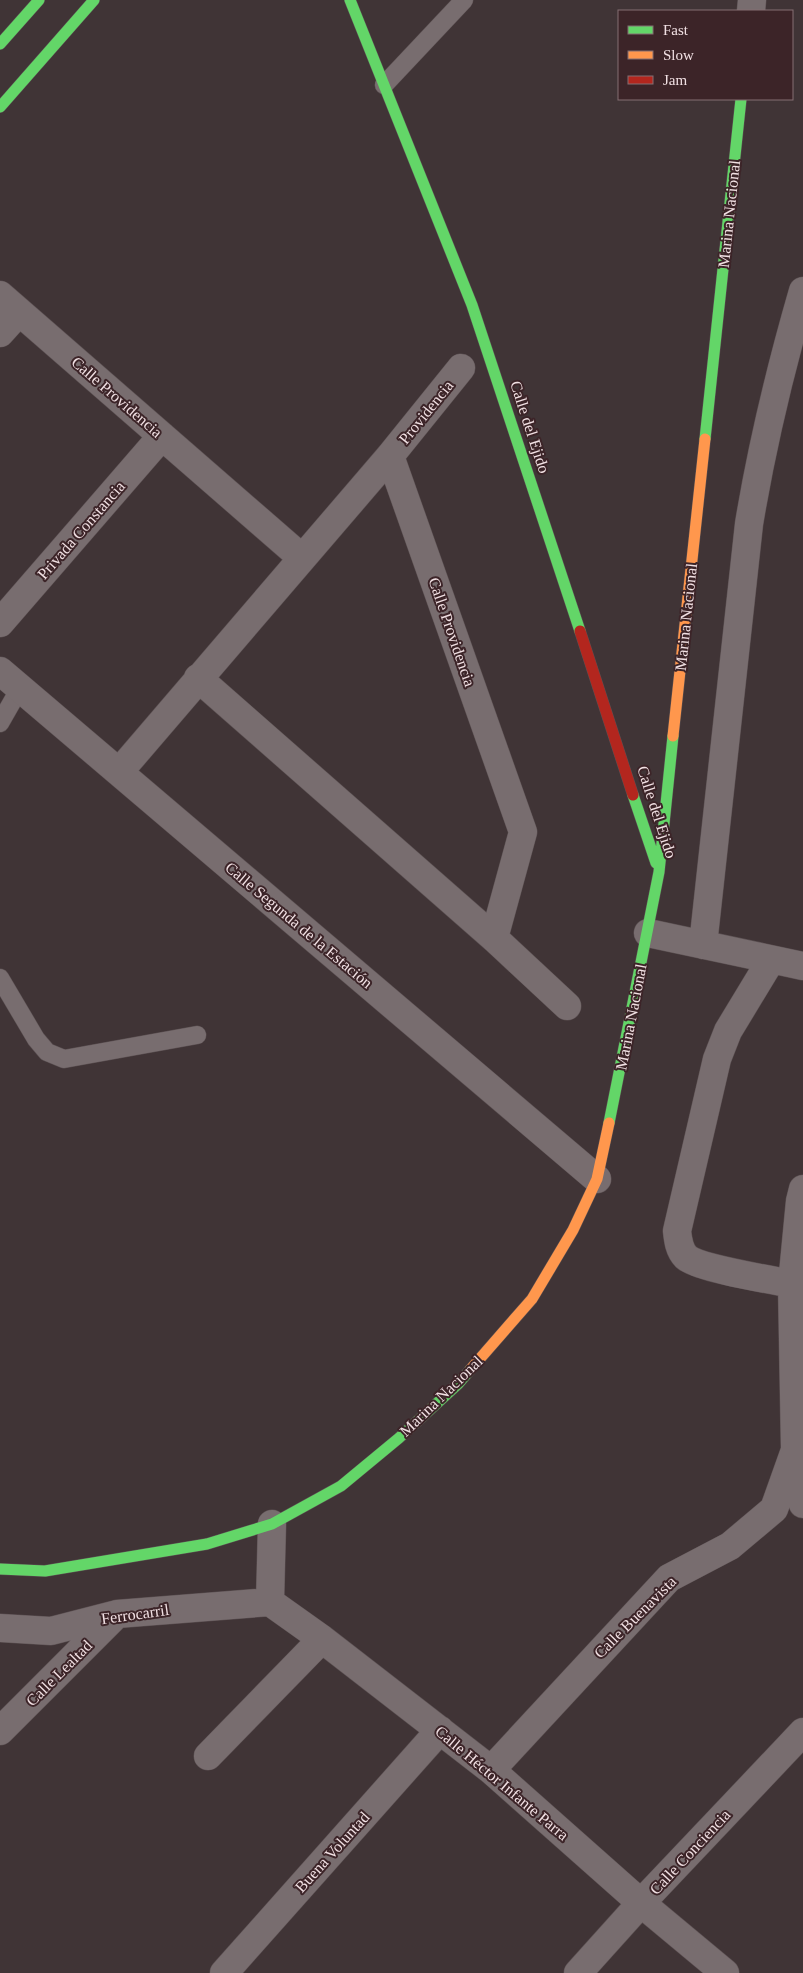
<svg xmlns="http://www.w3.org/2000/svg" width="803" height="1973" viewBox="0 0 803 1973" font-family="'Times New Roman',serif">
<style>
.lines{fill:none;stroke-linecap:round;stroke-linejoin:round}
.lane-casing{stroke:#5b5052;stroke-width:19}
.street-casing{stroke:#5b5052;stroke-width:29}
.fast-casing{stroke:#5b5052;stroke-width:12}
.slow-casing{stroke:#5b5052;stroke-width:12}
.jam-casing{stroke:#5b5052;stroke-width:12}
.lane{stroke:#786d6f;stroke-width:18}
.street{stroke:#786d6f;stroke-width:28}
.fast{stroke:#63d668;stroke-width:11}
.slow{stroke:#ff974d;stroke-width:11}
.jam{stroke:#b3261e;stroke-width:11}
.labels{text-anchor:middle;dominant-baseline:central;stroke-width:4;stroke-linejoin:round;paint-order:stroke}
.street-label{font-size:16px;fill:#f1e0e3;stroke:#3c2428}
</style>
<rect width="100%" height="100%" fill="#403436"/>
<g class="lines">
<g class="lane-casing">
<path id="lane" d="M384 85 464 0
M0 723 20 688
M0 978 36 1039 47 1052 64 1059 197 1035"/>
</g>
<g class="street-casing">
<path id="street" d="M751 11 752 0
M0 295 302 558
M0 333 19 312
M390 456 523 832 494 938
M0 623 162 436
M0 671 597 1179
M198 678 494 938 567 1006
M119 772 390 456 461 368
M648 933 803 966
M703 945 749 524C762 445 781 367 803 291
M771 960 728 1031 717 1059 677 1231C678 1240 679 1250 686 1257 698 1268 772 1280 792 1284
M803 1189 800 1201 792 1284 795 1450 803 1504
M270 1602 322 1639 491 1770 641 1903 725 1973
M270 1602 272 1524
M0 1628 51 1631 117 1614 270 1602
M0 1731 117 1614
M208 1756 322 1639
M491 1770 669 1578 730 1546 774 1509 795 1450 803 1441
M224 1973 440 1730
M578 1973 641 1903 803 1732"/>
</g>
<g class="fast-casing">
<path id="fast" d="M350 0 472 305 580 631
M0 44 39 0
M0 107 94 0
M705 439 741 99
M633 795 656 863
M609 1123 659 872 673 736
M0 1569 45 1571 207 1544 272 1524 341 1486 399 1438 458 1384 470 1370"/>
</g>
<g class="slow-casing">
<path id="slow" d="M673 736 705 439
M470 1370 532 1299 573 1230 597 1179 609 1123"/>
</g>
<g class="jam-casing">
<path id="jam" d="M580 631 633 795"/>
</g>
<use href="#lane" class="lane"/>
<use href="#street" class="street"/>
<use href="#fast" class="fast"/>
<use href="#slow" class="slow"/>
<use href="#jam" class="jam"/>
</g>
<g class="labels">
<g class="street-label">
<text transform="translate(729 214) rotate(-84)">Marina Nacional</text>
<text transform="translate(117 397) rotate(41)">Calle Providencia</text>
<text transform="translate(426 412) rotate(-51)">Providencia</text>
<text transform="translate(530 427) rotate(72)">Calle del Ejido</text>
<text transform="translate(81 530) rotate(-49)">Privada Constancia</text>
<text transform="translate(686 617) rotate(-84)">Marina Nacional</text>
<text transform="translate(452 632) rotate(71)">Calle Providencia</text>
<text transform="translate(657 812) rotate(72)">Calle del Ejido</text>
<text transform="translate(299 925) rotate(40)">Calle Segunda de la Estación</text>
<text transform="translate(631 1017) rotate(-79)">Marina Nacional</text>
<text transform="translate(441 1396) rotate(-44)">Marina Nacional</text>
<text transform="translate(135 1614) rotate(-8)">Ferrocarril</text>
<text transform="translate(635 1617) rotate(-45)">Calle Buenavista</text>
<text transform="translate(59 1673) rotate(-45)">Calle Lealtad</text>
<text transform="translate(502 1783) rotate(40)">Calle Héctor Infante Parra</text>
<text transform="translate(332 1852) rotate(-48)">Buena Voluntad</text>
<text transform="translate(690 1852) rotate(-47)">Calle Conciencia</text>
</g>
</g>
<rect x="618" y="10" width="175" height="90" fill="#3c2428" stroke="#846f73"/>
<rect x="628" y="26" width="25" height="8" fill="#63d668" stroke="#846f73"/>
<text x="663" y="35" font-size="15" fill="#f1e0e3">Fast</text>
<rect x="628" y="51" width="25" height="8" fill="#ff974d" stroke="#846f73"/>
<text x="663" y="60" font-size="15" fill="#f1e0e3">Slow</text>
<rect x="628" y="76" width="25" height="8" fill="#b3261e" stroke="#846f73"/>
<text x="663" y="85" font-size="15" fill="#f1e0e3">Jam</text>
</svg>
